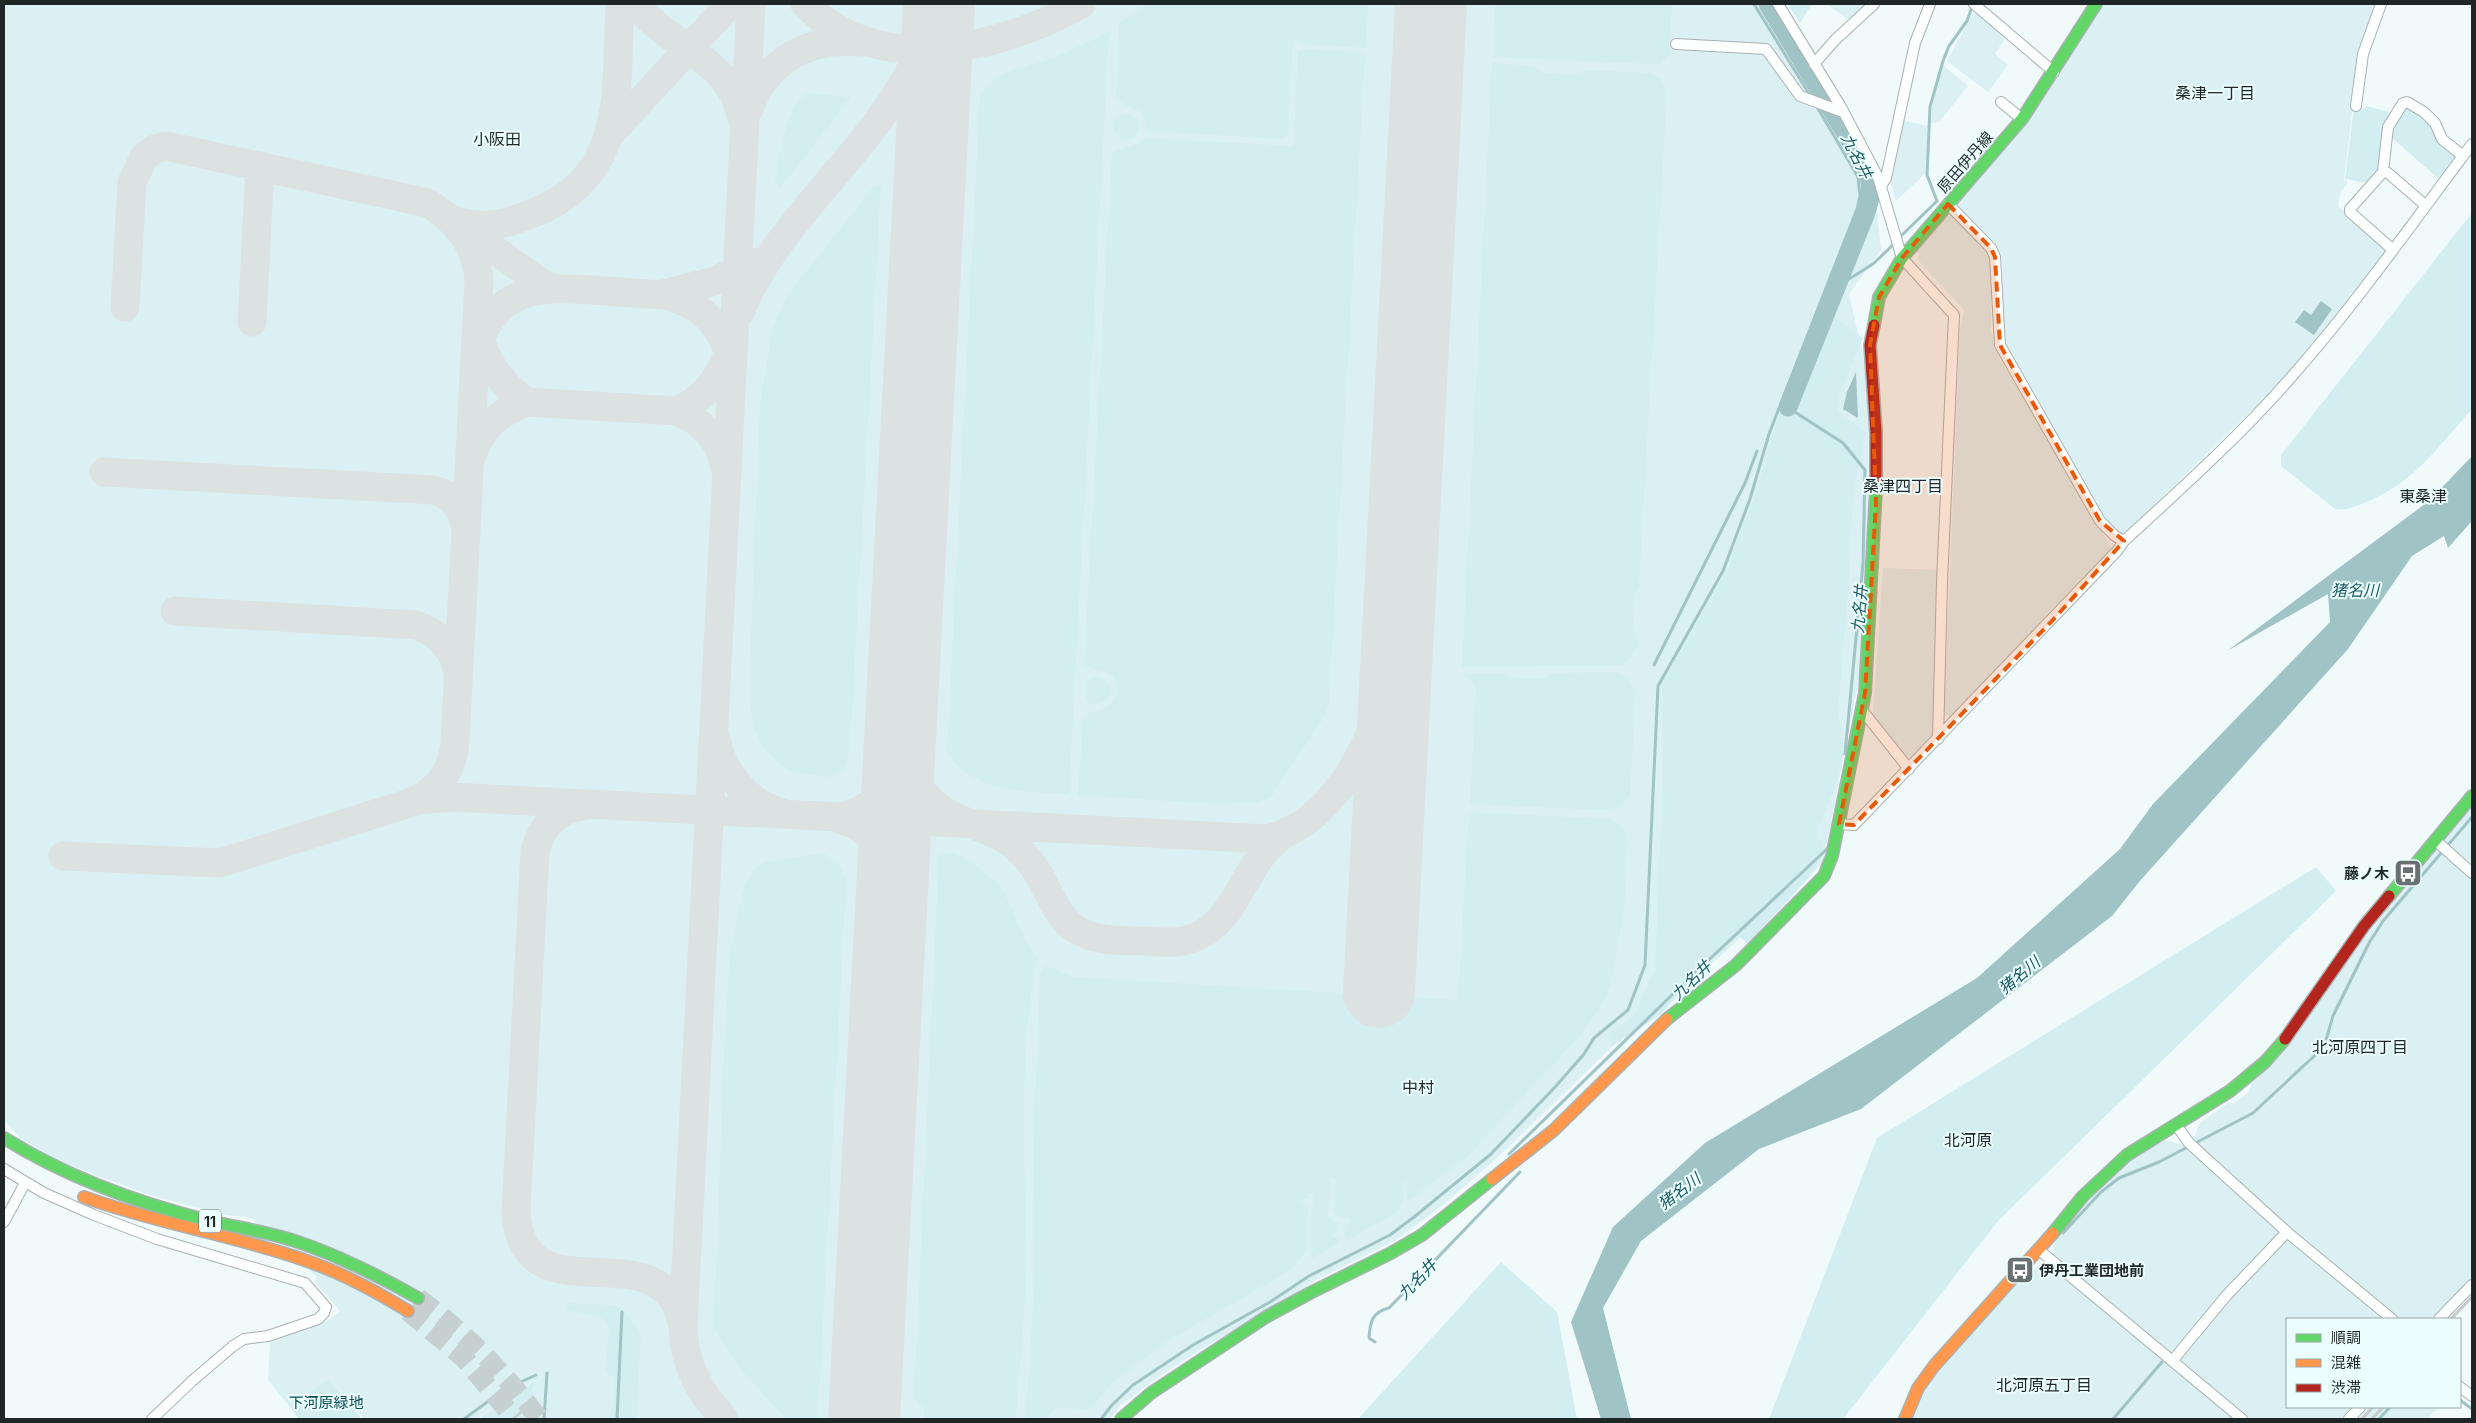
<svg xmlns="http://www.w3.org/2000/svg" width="2476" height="1423" viewBox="0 0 2476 1423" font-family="Inter,'Noto Sans JP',sans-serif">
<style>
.built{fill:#dbf0f3}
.green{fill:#d3eef1}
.water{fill:#a0c3c6}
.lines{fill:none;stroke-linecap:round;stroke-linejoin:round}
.stream{stroke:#a0c3c6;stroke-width:3}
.river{stroke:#a0c3c6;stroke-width:19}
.taxiway{stroke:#dce2e2;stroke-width:29}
.runway{stroke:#dce2e2;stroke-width:72}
.highway-tunnel{stroke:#c6d0d0;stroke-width:20;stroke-dasharray:20 10;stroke-linecap:butt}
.street-casing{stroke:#aab1b2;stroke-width:12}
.fast-casing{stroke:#aab1b2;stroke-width:14}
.slow-casing{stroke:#aab1b2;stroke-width:14}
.jam-casing{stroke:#aab1b2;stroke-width:14}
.street{stroke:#fdfefe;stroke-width:10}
.fast{stroke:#63d668;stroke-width:11}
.slow{stroke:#ff974d;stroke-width:11}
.jam{stroke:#b3261e;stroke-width:11}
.rail{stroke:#c7caca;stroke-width:3}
.marked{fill:#e8590c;fill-opacity:0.2;stroke:#e8590c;stroke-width:4;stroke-dasharray:10 6;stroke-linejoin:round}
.labels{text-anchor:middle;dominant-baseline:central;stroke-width:4;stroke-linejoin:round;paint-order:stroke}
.shield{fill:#ecfdfe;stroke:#5c6668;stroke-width:1}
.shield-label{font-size:14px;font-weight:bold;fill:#1f2627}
.street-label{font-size:15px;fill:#1f2627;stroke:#ecfdfe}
.poi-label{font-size:15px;font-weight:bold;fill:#1f2627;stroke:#ecfdfe;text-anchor:end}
.park-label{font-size:15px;fill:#094e55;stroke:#ecfdfe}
.neighbourhood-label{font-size:16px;fill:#1f2627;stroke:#ecfdfe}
.water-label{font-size:16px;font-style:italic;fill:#1c5b62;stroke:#ecfdfe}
</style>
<rect width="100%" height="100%" fill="#f0fafa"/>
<path class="built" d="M4 4H1771L1867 163 1874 181 1881 250 1849 294 1863 354 1870 423 1863 658 1823 863 1708 967 1614 1045 1496 1159 1443 1205 1396 1240 1314 1281 1238 1329 1201 1349 1151 1382 1120 1406 1110 1419H532L534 1380 477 1419H364L329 1379 289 1406 268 1380 270 1342 277 1340 276 1337 324 1321 326 1322 340 1311 315 1282 317 1277 251 1218 226 1215 150 1195 95 1175 56 1159 20 1138 4 1120Z
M1826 4H1869L1850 21Z
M2104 4H2378L2357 71 2344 179 2348 182 2341 191 2338 206 2388 249 2291 372 2123 535 2115 531 2105 518 2008 347 2003 334 2002 257 1996 244 1958 205V200L2029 121Z
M1975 10 2005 38 1995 54 2008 65 1988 92 1947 61Z
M1943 65 1968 86 1939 122 1931 123 1933 99Z
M1900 120 1928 126 1925 174 1896 201 1890 181Z
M1948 214 1952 215 1989 253 1991 258V330L1997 354 2112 549 1951 717 1944 714 1960 331 1964 310 1917 259 1920 254 1917 251Z
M1883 568 1939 570 1933 735 1913 757H1905L1873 714Z
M2472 805V869L2442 842Z
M2438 846 2472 877V1282L2436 1319H2287V1407H2438L2427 1419H1912L1928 1385 2019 1277 2030 1273 2040 1264 2046 1262 2054 1252 2053 1246 2060 1230 2085 1201 2136 1155 2166 1140 2179 1144 2195 1136 2199 1124 2228 1103H2234L2248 1093 2251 1084 2276 1057 2364 939Z"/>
<path class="green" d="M1148 4H1368L1366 48 1302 44 1298 40 1293 39 1288 135 1284 139 1148 131C1145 103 1131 113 1116 98L1119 22Z
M1495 4H1672L1669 54 1661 64H1649L1493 57Z
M1789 4H1812L1800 23 1788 5Z
M1109 32 1069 794C1025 792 974 793 947 753L980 93 999 75 1056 57Z
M1302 49 1362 52 1365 55 1329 704 1323 719 1271 797 1258 802 1218 804 1078 795 1083 718C1094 706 1119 712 1117 688 1116 682 1115 678 1110 674 1102 669 1092 670 1084 665L1112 154C1122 145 1134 149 1144 138L1293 146 1298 52Z
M1492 63 1524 65 1536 68 1546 73 1569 75 1591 70 1649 73 1661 79 1667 91 1639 585 1635 595 1633 625 1638 646 1629 661 1621 665 1462 667Z
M806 93 851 97 779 190 775 182C781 151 783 115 806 93Z
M2407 105 2421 113 2457 156 2439 179 2391 137V126Z
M2366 106 2389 112 2379 175 2371 184 2345 179 2354 107 2365 109Z
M1114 127a13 13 0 1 1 26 0a13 13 0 1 1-26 0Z
M881 185 850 750 844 769 833 777C819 776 803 775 790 770 785 769 781 764 777 761 753 742 751 716 749 687L760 404 772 330 786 297 874 186Z
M2472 213V409C2438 447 2413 484 2364 503 2353 507 2346 511 2335 509L2281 466V455Z
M1830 314 1863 338 1840 392 1837 412 1866 431 1853 493 1849 581 1838 711 1844 748 1835 788 1817 829 1822 847 1817 864 1808 879 1747 944 1736 933 1660 1015 1614 1045 1606 1035 1634 1016 1655 969 1663 772 1662 685 1729 567C1734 544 1745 524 1753 502 1765 471 1769 439 1782 408L1800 418 1802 411 1792 405 1814 358Z
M1616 672 1629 678 1633 689 1636 690 1630 796 1620 807 1606 810 1470 804 1476 690 1471 680 1461 674 1502 673 1515 678H1544L1555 673Z
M1096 676C1110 679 1115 691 1105 702L1093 705 1085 702V681Z
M1469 812 1610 819 1625 830 1628 837 1625 900 1619 937 1610 988 1602 1005 1583 1032 1467 1157 1411 1199H1407L1409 1179 1403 1180V1199L1399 1211 1348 1240 1345 1239 1344 1226 1350 1223V1218L1340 1217 1334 1213 1336 1178 1332 1177 1328 1217 1339 1224 1337 1232 1332 1233V1237H1339L1338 1243 1313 1258 1311 1257 1313 1193H1309L1307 1199H1301V1202L1308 1206 1306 1251 1292 1269 1165 1343 1111 1384 1092 1407 1086 1410C1068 1410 1059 1400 1046 1419H1026L1035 1265 1033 1157 1040 977 1045 965 1072 977 1458 1000Z
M822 853C838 860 842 867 846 883L818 1418 787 1419C760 1391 730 1362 714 1326L725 1026 730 953 743 891 752 872 764 862Z
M939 853H954L978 867 1003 889 1025 939 1037 957C1018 1054 1025 1154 1026 1252 1026 1308 1020 1364 1016 1419H924V1409L914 1398Z
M2316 867 2336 891 1998 1221 1843 1419H1769L1877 1138Z
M1501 1262 1557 1312 1577 1419H1358Z
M567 1303 612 1305 623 1310 637 1327 641 1340 636 1419H612L614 1377 605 1373 609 1329 606 1321 598 1317 567 1310Z
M329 1379 362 1419H299L289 1406Z
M534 1381 532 1419H478Z"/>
<path class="water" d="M2321 301 2332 309 2314 335 2295 322 2304 310 2311 315Z
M1856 372 1858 418 1843 409 1847 392Z
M2472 456V521L2448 548 2444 536 2412 556 2348 649 2139 882 2112 916 1861 1109 1759 1149 1641 1241 1603 1308 1631 1419H1601L1571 1322 1613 1227 1705 1143 1977 978 2120 849 2153 804 2330 622 2328 594 2227 651 2429 501Z"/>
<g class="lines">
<path class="stream" d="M1754 4 1811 97
M1899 238 1937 201 1927 175 1930 107 1943 61 1949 46 1967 21 1973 4
M1818 334 1822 333 1841 284 1873 264 1895 243
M1781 403 1857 209 1860 196 1858 177 1816 105
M1654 665 1745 483 1757 451
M1509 1154 1680 987 1828 848
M2063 1233 2101 1192 2119 1178 2159 1162 2253 1113 2324 1047 2333 1016 2369 943 2383 921 2472 817
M1375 1342 1369 1338C1370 1322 1372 1312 1389 1308L1520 1172
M2460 1400 2472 1409
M464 1419 505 1389 536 1375
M544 1419 547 1373
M617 1419 622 1312
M1101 1419 1112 1405 1133 1385 1193 1345 1270 1302 1309 1276 1390 1235 1414 1217 1491 1154 1556 1086 1584 1054 1594 1038 1628 1010 1645 965 1658 686 1723 571 1750 499 1769 434 1781 403 1843 443 1865 470 1863 564 1845 754
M2113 1419 2162 1362
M2379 1419 2390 1407"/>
<path class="river" d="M1768 4 1865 165C1873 184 1872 195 1865 215L1788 407"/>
<path class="taxiway" d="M636 4C670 49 728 55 742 118
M805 4C879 78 999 50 1081 4
M749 109C766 60 810 37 861 42
M610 134 730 4
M457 221C483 230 506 224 531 214 629 177 615 90 620 4
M663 294 715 281 752 262
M125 307 132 182 144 157 155 149 166 146 428 203 543 284 552 288
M740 312C786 199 910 128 934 4
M252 322 260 166
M479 334C484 360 504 388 527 402
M478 345C498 286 540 287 593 290 617 292 641 294 665 295 700 304 721 323 730 358
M676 411C703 401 719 379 729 352
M472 456C480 429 501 411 527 402L676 411C702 420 719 439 725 467
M104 472 434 490C453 495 462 509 466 528
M175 611 416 625C439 633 454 649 458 673
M900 734C903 775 928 809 967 822
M716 739C722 772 747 803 780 812
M412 802C437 791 453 770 455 742L479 280C477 255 467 235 448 218
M583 806C558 809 540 827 535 852L516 1211C521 1324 664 1224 682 1324
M841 817C872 811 894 786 899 755
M841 820C873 828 890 855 892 886
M980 828C1003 835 1024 850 1036 870 1050 891 1056 919 1079 931 1099 942 1121 940 1143 941 1163 942 1183 945 1202 934 1240 913 1246 859 1283 835
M63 856 220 863 419 800 451 797 1266 839C1345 824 1391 704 1398 633
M724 1419C699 1391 684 1365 683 1327L751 4
M863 1419 865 1409"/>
<path class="runway" d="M1379 992 1431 4
M864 1419 939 4"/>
<path class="highway-tunnel" d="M418 1298C466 1334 503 1371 539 1419
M408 1311 464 1358 515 1419"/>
<g class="street-casing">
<path id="street" d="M1778 4 1841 107 1878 177 1902 258 1954 315 1942 582 1938 739
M1974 4 2054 72
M1676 44 1766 49 1800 96 1843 112
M1814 64 1835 40 1874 4
M2001 102 2022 119
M2356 106 2363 54 2381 4
M2383 172 2388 127 2403 103 2407 102 2424 112 2435 123 2442 139 2463 156
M1881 186 1886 178 1915 43 1930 4
M1948 204 1991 248 1995 257 2000 345 2100 521 2115 536 2124 541
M2392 249 2350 212V209L2383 172 2388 173 2425 205
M1862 710 1909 769
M1839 824 1854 825 2117 551 2124 541C2182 488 2242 434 2294 374 2358 301 2414 221 2472 144
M2435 840 2472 873
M2177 1126 2189 1143 2287 1232 2392 1319
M4 1169 44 1193 94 1215 157 1239 305 1283 326 1307 324 1313 318 1319 268 1336 244 1339 233 1346 192 1381 152 1419
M4 1222 25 1183
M2039 1250 2242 1419
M2439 1319 2472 1285
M2173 1360 2226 1296 2287 1232
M2460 1387 2472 1396
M2349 1419 2360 1407"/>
</g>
<g class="fast-casing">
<path id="fast" d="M1874 325 1879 297 1902 258 2022 119 2096 4
M2389 896 2472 796
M1667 1019 1736 965 1824 876 1832 856 1865 693 1876 488
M4 1138C68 1178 137 1203 210 1221 239 1228 270 1232 298 1242 340 1256 379 1276 418 1298
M2053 1233 2083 1196 2127 1155 2230 1091 2265 1062 2285 1039
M1121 1419 1151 1393 1266 1317 1310 1293 1391 1253 1422 1235 1492 1179"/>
</g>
<g class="slow-casing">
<path id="slow" d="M1492 1179 1554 1130 1667 1019
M84 1197C158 1224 236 1235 310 1262 344 1274 377 1292 408 1311
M1905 1419 1918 1388 1934 1366 2053 1233"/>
</g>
<g class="jam-casing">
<path id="jam" d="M1874 325 1870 345 1876 432V488
M2285 1039 2364 926 2389 896"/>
</g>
<use href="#street" class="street"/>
<use href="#fast" class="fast"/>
<use href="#slow" class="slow"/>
<use href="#jam" class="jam"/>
<path class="rail" d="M2451 1319 2472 1297
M2362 1419 2373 1407
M2372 1419 2383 1407"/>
</g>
<path class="marked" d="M1948 204 1991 248 1995 257 2000 345 2100 521 2124 541 2052 621 1854 825 1839 824 1865 693 1876 503 1870 345 1879 297 1902 258Z"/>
<defs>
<g id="bus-square" transform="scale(1.4375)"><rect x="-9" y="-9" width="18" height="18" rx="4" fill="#687071" stroke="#ecfdfe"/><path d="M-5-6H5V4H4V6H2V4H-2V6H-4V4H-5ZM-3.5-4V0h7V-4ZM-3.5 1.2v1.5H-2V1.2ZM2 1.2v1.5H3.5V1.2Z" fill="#fff"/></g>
</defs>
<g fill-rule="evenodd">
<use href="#bus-square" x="2408" y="873"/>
<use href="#bus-square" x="2020" y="1270"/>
</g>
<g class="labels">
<rect class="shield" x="199" y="1209.5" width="22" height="23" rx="4"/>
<g class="shield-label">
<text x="210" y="1221">11</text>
</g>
<g class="street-label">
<text transform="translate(1965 162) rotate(-49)">原田伊丹線</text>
</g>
<g class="poi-label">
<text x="2389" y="873">藤ノ木</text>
<text x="2039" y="1270" text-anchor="start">伊丹工業団地前</text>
</g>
<g class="park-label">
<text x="326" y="1402">下河原緑地</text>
</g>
<g class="neighbourhood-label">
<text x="2215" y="93">桑津一丁目</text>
<text x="497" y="139">小阪田</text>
<text x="1903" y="486">桑津四丁目</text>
<text x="2423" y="496">東桑津</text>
<text x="2360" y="1047">北河原四丁目</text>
<text x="1418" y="1087">中村</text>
<text x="1968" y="1140">北河原</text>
<text x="2044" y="1385">北河原五丁目</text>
</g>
<g class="water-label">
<text transform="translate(1857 156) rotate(63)">九名井</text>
<text x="2355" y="590">猪名川</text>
<text transform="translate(1859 609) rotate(-85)">九名井</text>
<text transform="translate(2019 975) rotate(-40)">猪名川</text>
<text transform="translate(1691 980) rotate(-44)">九名井</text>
<text transform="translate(1679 1191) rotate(-37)">猪名川</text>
<text transform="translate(1417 1279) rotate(-46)">九名井</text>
</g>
</g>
<rect width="2476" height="1423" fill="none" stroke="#1f2627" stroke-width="10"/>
<rect x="2286" y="1318" width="175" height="90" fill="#ecfdfe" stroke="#9aa7a8"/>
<rect x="2296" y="1334" width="25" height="8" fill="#63d668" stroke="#9aa7a8"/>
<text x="2331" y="1343" font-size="15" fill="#1f2627">順調</text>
<rect x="2296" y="1359" width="25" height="8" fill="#ff974d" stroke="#9aa7a8"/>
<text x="2331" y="1368" font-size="15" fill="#1f2627">混雑</text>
<rect x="2296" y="1384" width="25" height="8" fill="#b3261e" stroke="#9aa7a8"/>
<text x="2331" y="1393" font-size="15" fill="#1f2627">渋滞</text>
</svg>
